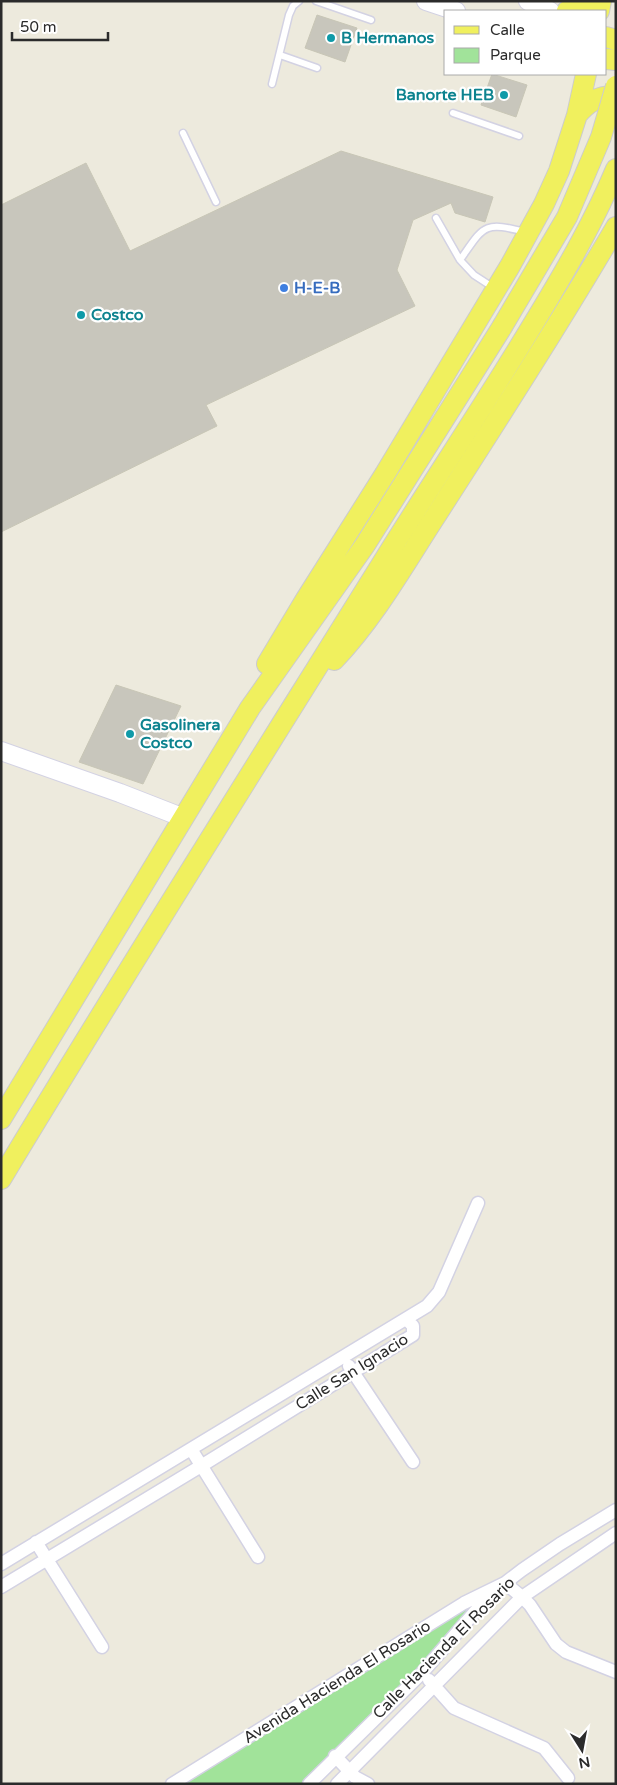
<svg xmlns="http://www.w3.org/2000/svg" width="617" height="1785" viewBox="0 0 617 1785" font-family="'Varela Round',sans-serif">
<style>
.green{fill:#a1e39a}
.building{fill:#c8c6bc;stroke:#c8c6b6}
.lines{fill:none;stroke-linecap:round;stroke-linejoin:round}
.lane-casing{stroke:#d3d2e3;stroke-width:9}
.street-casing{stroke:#d3d2e3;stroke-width:15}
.secondary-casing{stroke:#d3d2e3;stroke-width:20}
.primary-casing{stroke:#ccc;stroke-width:22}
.lane{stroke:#fff;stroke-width:6}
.street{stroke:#fff;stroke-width:12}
.secondary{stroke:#fff;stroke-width:18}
.primary{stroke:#f0f05e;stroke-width:20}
.primary-bridge-casing{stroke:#ccc;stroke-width:22;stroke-linecap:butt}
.primary-bridge{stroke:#f0f05e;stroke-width:20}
.culture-dot{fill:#0f9aa8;stroke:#fff;stroke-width:2}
.shop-dot{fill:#3f7fe0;stroke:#fff;stroke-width:2}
.labels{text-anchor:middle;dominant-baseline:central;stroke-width:4.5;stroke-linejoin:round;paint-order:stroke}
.culture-label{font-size:16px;font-weight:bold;fill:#0d838f;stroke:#fff;text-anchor:start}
.shop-label{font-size:16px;font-weight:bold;fill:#366cbe;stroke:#fff;text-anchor:start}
.street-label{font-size:16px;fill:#2b2b2b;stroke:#fff}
</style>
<rect width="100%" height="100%" fill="#edeadd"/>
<path class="green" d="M479 1601 419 1669 304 1784H183Z"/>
<path class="building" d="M317 15 357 28 345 62 305 48Z
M492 74 527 85 516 117 481 105Z
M341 151 493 197 485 222 455 213 451 203 413 220 397 270 415 306 206 405 217 426 1 532V205L86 163 130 251Z
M116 685 181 706 143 784 79 762Z"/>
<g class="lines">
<g class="lane-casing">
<path id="lane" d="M316 1 371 20
M280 55 317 68
M272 84 289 15 293 6 299 1
M453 113 519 136
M183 133 216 202
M436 218 460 260
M494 288 474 275 460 260C484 226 483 221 525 232"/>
</g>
<g class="street-casing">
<path id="street" d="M349 1366 413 1462
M191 1449 258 1557
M36 1542 102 1647
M1 1564 427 1306 439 1292 478 1203
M1 1587 201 1466 413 1335V1326L406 1319
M429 1680 454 1708 544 1748 568 1778
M335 1756 355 1777 368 1784
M172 1784 464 1603 505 1583 522 1597 530 1605 556 1644 566 1652 616 1672
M309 1784 422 1673 480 1606 505 1583 522 1570 560 1544 616 1510
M337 1784 522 1597 616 1533"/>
</g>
<g class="secondary-casing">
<path id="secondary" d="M426 1 456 11
M528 1 550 11
M1 751 120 793 184 818"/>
</g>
<g class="primary-casing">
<path id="primary" d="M567 11 587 1
M599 11 601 1
M606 37 616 40
M606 59 616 60
M577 115C587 103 598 95 616 96
M334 660C375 617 405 563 437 514 498 419 559 324 616 227
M267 664 306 599 385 474 510 266 544 204 559 171 569 140 577 115 586 74
M1 1119 250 708 365 545 502 327
M1 1179C127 970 257 764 386 557 434 480 485 404 532 326 563 275 593 224 616 169"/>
</g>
<use href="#lane" class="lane"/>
<use href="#street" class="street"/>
<use href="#secondary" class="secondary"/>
<use href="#primary" class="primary"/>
<g class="primary-bridge-casing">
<path id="primary-bridge" d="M502 327 567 217 601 137 616 86"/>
</g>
<use href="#primary-bridge" class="primary-bridge"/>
</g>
<g class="culture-dot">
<circle cx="331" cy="38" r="5"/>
<circle cx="504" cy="95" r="5"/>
<circle cx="81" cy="315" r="5"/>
<circle cx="130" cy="734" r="5"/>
</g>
<circle class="shop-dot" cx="284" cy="288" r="5"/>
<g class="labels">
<g class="culture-label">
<text x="341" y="38">B Hermanos</text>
<text x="494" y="95" text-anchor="end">Banorte HEB</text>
<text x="91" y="315">Costco</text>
<text x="140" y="725">Gasolinera<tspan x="140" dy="18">Costco</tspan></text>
</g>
<g class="shop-label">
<text x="294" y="288">H-E-B</text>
</g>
<g class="street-label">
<text transform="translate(352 1372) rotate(-32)">Calle San Ignacio</text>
<text transform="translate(444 1648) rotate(-45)">Calle Hacienda El Rosario</text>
<text transform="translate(337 1682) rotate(-32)">Avenida Hacienda El Rosario</text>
</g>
</g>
<rect width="617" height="1785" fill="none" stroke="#2b2b2b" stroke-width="5"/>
<rect x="444" y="10" width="162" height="65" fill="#ffffff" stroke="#aaaaaa"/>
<rect x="454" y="26" width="25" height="8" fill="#f0f05e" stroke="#aaaaaa"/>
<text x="490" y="35" font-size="15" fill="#2b2b2b">Calle</text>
<rect x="454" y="48" width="25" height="15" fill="#a1e39a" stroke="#aaaaaa"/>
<text x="490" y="60" font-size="15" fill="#2b2b2b">Parque</text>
<g transform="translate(582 1750) rotate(169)" stroke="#ffffff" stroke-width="4" paint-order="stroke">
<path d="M0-4L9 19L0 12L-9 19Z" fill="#2b2b2b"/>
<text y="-8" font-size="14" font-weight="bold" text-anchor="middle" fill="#2b2b2b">N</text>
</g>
<path d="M12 32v8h96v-8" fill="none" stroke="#2b2b2b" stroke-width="2.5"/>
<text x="20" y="32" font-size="15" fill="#2b2b2b" stroke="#ffffff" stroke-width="4" paint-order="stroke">50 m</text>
</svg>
